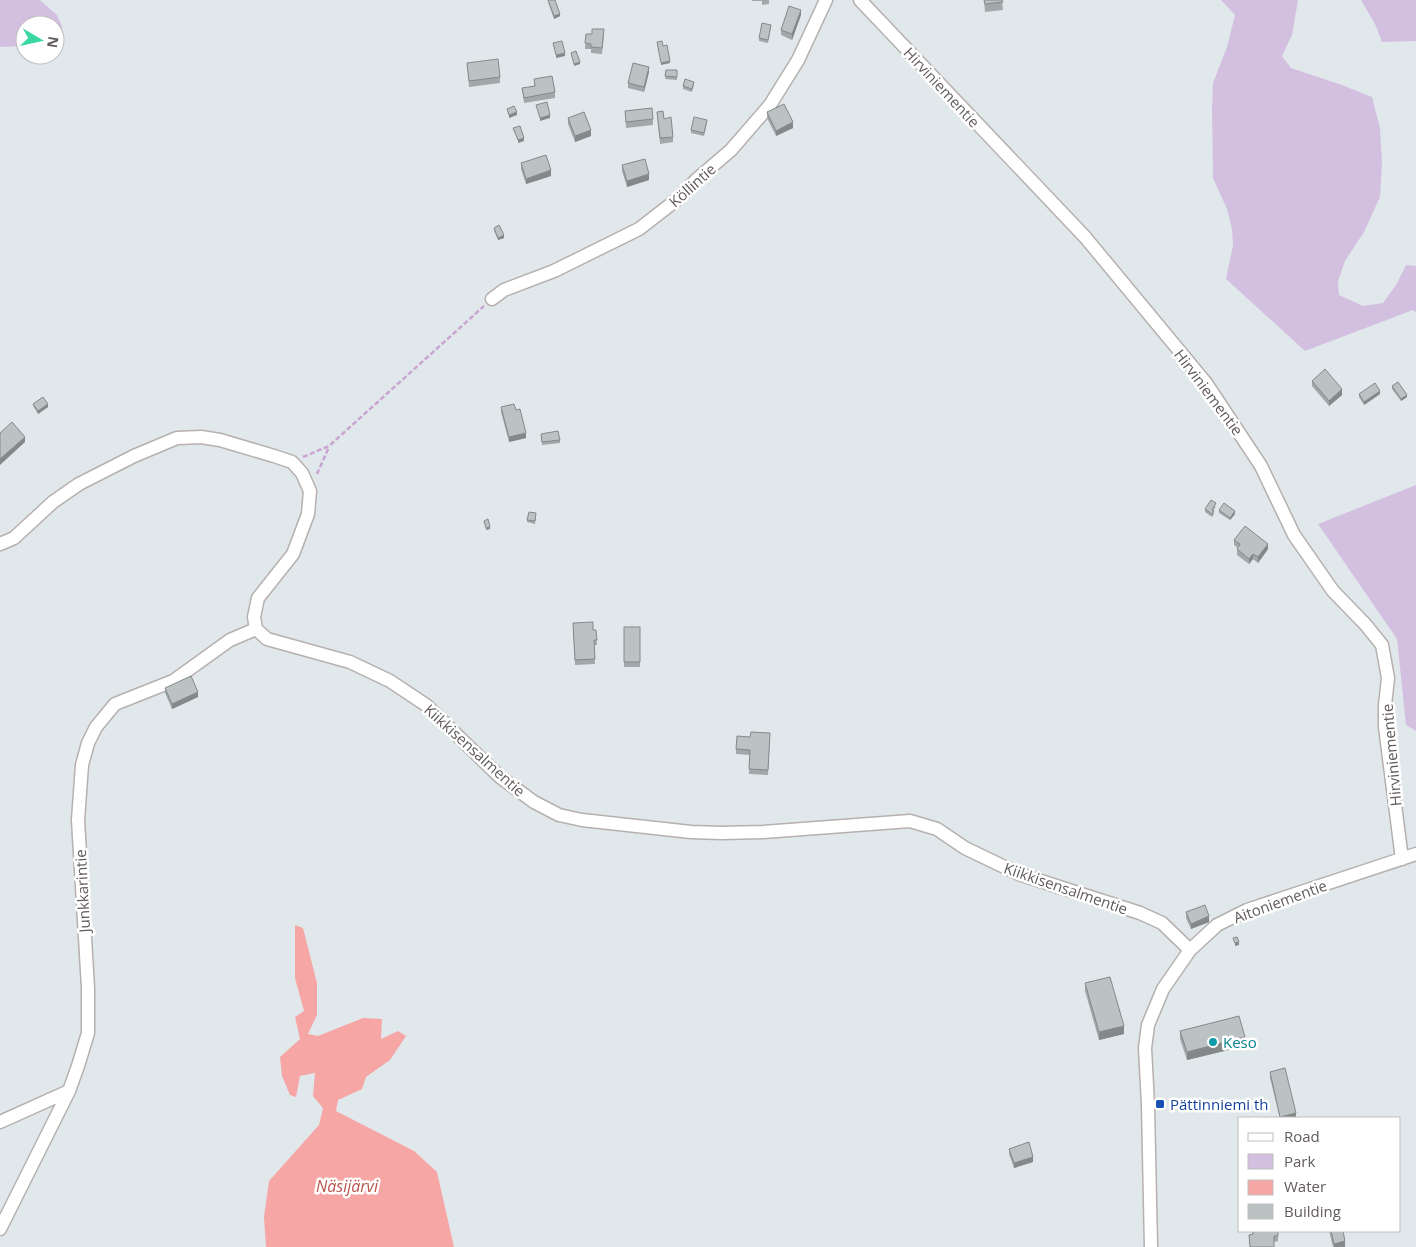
<svg xmlns="http://www.w3.org/2000/svg" width="1416" height="1247" viewBox="0 0 1416 1247" font-family="'Open Sans',sans-serif">
<style>
.green{fill:#d3c0e1}
.water{fill:#f7a6a6}
.lines{fill:none;stroke-linecap:round;stroke-linejoin:round}
.minor-casing{stroke:#b6b0af;stroke-width:15}
.path{stroke:#caa4d2;stroke-width:2.5;stroke-dasharray:5 2.5;stroke-linecap:butt}
.minor{stroke:#fff;stroke-width:12}
.wall{fill:#a2a7a9}
.shaded-wall{fill:#848889}
.building{fill:#bcc2c4;stroke:#848889}
.culture-dot{fill:#0f9aa8;stroke:#fff;stroke-width:2}
.transit-dot{fill:#1a4fb4;stroke:#fff;stroke-width:2}
.labels{text-anchor:middle;dominant-baseline:central;stroke-width:5;stroke-linejoin:round;paint-order:stroke}
.street-label{font-size:15px;fill:#615b5a;stroke:#fff}
.culture-label{font-size:15px;fill:#0d838f;stroke:#fff;text-anchor:start}
.transit-label{font-size:15px;fill:#164399;stroke:#fff;text-anchor:start}
.water-label{font-size:16px;font-style:italic;fill:#b8544b;stroke:#fff}
</style>
<rect width="100%" height="100%" fill="#e1e8eb"/>
<path class="green" d="M0 0H40L57 15 62 26 59 45H55V25H25V46L0 47Z
M1221 0H1298L1292 35 1282 56 1291 68 1342 85 1372 97 1380 128 1382 164 1380 197 1364 232 1345 261 1338 281 1339 295 1363 306 1383 303 1396 285 1406 265 1416 266V313L1413 310 1305 351 1226 279 1233 245 1232 229 1227 209 1213 178 1212 109 1213 83 1227 47 1235 15Z
M1361 0H1416V41L1382 42 1375 24Z
M1416 485V731L1406 725 1397 639 1318 524Z"/>
<path class="water" d="M295 925 303 928 317 983V1015L308 1034 318 1036 363 1018 382 1019 381 1039 398 1031 406 1036 390 1060 366 1077 362 1089 338 1100 336 1111 414 1151 437 1172 454 1247H266L264 1217 269 1181 319 1125 323 1108 313 1096 315 1073 300 1076 296 1097 290 1095 282 1076 280 1057 300 1039 295 1017 304 1011 295 978Z"/>
<g class="lines">
<g class="minor-casing">
<path id="minor" d="M860 0 1085 237 1206 383 1261 466 1294 535 1333 591 1365 624 1382 645 1388 678 1385 705V727L1402 859
M492 299 504 290 554 271 639 229 679 198 696 180 731 150 770 105 798 60 826 0
M0 544 14 538 53 502 79 484 134 456 177 438 201 437 220 440 274 456 292 462 302 473 310 491 308 514 293 554 258 598 254 617 256 629 267 639 350 662 390 681 426 705 500 777 534 802 559 815 582 820 691 832 721 833 763 832 910 821 937 829 965 848 1019 874 1140 913 1162 923 1190 950
M0 1122 69 1091
M0 1229 69 1091 78 1066 88 1033V988L78 820 82 765 88 743 96 727 115 704 173 681 230 640 256 629
M1151 1247 1148 1105 1145 1048 1148 1025 1163 989 1190 950 1217 925 1247 910 1416 854"/>
</g>
<path class="path" d="M303 457 329 446 484 306
M317 474 329 447"/>
<use href="#minor" class="minor"/>
</g>
<path class="wall" d="M548 0 560 16 554 19 548 2Z
M752 0H769V4L762 5V1H752Z
M984 0H1002L1003 10 985 12Z
M801 15 792 40 781 35V30Z
M771 27 768 43 759 41V38Z
M586 34 604 35 602 54 591 53V49H585Z
M467 63 500 77V83L469 87Z
M666 70H677V80L665 79Z
M649 72 644 92 628 88V83Z
M534 79 555 92V98L524 103 522 88 534 86Z
M694 85 692 92 683 89V86Z
M625 111 653 119V125L626 128Z
M657 112 664 119 673 137V142L660 144Z
M767 112 793 128 776 136 767 118Z
M568 118 591 136 575 142 568 124Z
M707 123 704 136 691 133V130Z
M521 163 551 176 526 184 521 169Z
M622 165 649 180 627 187 622 171Z
M494 228 504 238 498 240 494 231Z
M1312 381 1342 395 1329 406 1312 386Z
M1392 386 1407 397 1401 401 1392 389Z
M1359 394H1380L1364 405 1359 397Z
M33 404 48 407 38 414 33 406Z
M501 407 526 438 509 442 501 412Z
M541 434 560 440V443L542 445Z
M1216 506 1213 511 1214 514 1212 517 1205 512V509Z
M1219 510 1235 514 1230 520 1219 513Z
M536 516 535 524 527 522V520Z
M1234 540 1268 549 1258 563 1253 559 1249 564 1237 555V549L1238 548 1234 545Z
M624 627H640V667H624Z
M573 629 596 630 597 645H594L595 664 575 665Z
M165 688 198 697 172 709 165 693Z
M770 733 768 775 749 774 750 755 736 754V749Z
M1186 912 1209 922 1191 929 1186 918Z
M1085 983 1124 1034 1099 1040 1085 991Z
M1180 1031 1245 1046 1187 1060 1180 1039Z
M1270 1072 1296 1118H1280L1270 1078Z
M1009 1149 1033 1162 1014 1168 1009 1154Z
M1252 1231H1278V1241L1274 1242V1247H1250L1249 1235 1252 1234Z
M1329 1231H1343L1345 1247H1333Z"/>
<path class="shaded-wall" d="M801 10V15L792 40V34Z
M560 14V16L554 19V16Z
M565 53V56L556 58V55Z
M670 61V63L661 65V63Z
M580 62V64L574 66V64Z
M649 67V72L644 92V87Z
M517 112V115L509 118V115Z
M550 115V118L540 121V118Z
M793 122V128L776 136V131Z
M591 130V136L575 142V136Z
M524 138V141L518 143V140Z
M551 170V176L526 184V179Z
M649 174V180L627 187V181Z
M504 235V238L498 240V238Z
M1342 389V395L1329 406V401Z
M1380 391V394L1364 405V402Z
M1407 395V397L1401 401V399Z
M48 404V407L38 414V411Z
M526 433V438L509 442V437Z
M25 437V442L0 465V459Z
M1235 511V514L1230 520V518Z
M490 527V529L486 530V528Z
M1268 544V549L1258 563V557Z
M1253 554V559L1249 564V559Z
M198 692V697L172 709V704Z
M1209 916V922L1191 929V924Z
M1239 942V945L1235 946V943Z
M1124 1026V1034L1099 1040V1032Z
M1245 1037V1046L1187 1060V1052Z
M1296 1113V1118H1280V1117Z
M1033 1157V1162L1014 1168V1163Z
M1345 1241V1247H1334V1244Z"/>
<path class="building" d="M548 0H555L560 14 554 16Z
M984 0H1002L1003 2 985 4Z
M789 6 801 10 792 34 781 30Z
M762 23 771 25 768 40 759 38Z
M592 29H604L602 48 591 47V44L585 43 586 34H592Z
M562 41 565 53 556 55 553 43Z
M662 41 663 46 667 45 670 61 661 63 657 42Z
M576 51 580 62 574 64 571 53Z
M498 59 500 77 469 81 467 63Z
M633 63 649 67 644 87 628 83Z
M666 70H677V77L665 76Z
M552 76 555 92 524 98 522 88 535 86 534 79Z
M685 79 694 82 692 89 683 86Z
M547 102 550 115 540 118 536 105Z
M784 104 793 122 776 131 767 112Z
M514 106 517 112 509 115 507 109Z
M652 108 653 119 626 122 625 111Z
M663 111 664 119 671 117 673 137 660 138 657 112Z
M584 112 591 130 575 136 568 118Z
M694 117 707 120 704 133 691 130Z
M520 126 524 138 518 140 513 128Z
M546 155 551 170 526 179 521 163Z
M645 159 649 174 627 181 622 165Z
M499 225 504 235 498 238 494 228Z
M1325 369 1342 389 1329 401 1312 381Z
M1398 382 1407 395 1401 399 1392 386Z
M1375 383 1380 391 1364 402 1359 394Z
M43 397 48 404 38 411 33 404Z
M514 404 516 410 520 409 526 433 509 437 501 407Z
M12 422 25 437 0 459V433Z
M558 431 560 440 542 442 541 434Z
M1211 500 1216 503 1212 510 1214 511 1212 514 1205 509Z
M1224 503 1235 511 1230 518 1219 510Z
M529 512 536 513 535 521 527 520Z
M488 519 490 527 486 528 484 521Z
M1245 526 1268 544 1258 557 1253 554 1249 559 1237 549 1240 544 1234 540Z
M593 622V630H596L597 640H594L595 659 575 660 573 623Z
M624 627H640V662H624Z
M191 676 198 692 172 704 165 688Z
M751 732 770 733 768 770 749 769 750 750 736 749 737 736 750 737Z
M1205 905 1209 916 1191 924 1186 912Z
M1237 937 1239 942 1235 943 1233 938Z
M1110 977 1124 1026 1099 1032 1085 983Z
M1239 1016 1245 1037 1187 1052 1180 1031Z
M1285 1068 1296 1113 1280 1117 1270 1072Z
M1029 1142 1033 1157 1014 1163 1009 1149Z
M1253 1231H1278V1236H1274V1247H1250L1249 1235 1253 1234Z
M1331 1231H1343L1345 1241 1334 1244Z"/>
<circle class="culture-dot" cx="1213" cy="1042" r="5"/>
<rect class="transit-dot" x="1155" y="1099" width="10" height="10" rx="2.5"/>
<g class="labels">
<g class="street-label">
<text transform="translate(942 87) rotate(47)">Hirviniementie</text>
<text transform="translate(692 185) rotate(-42)">Köllintie</text>
<text transform="translate(1209 392) rotate(53)">Hirviniementie</text>
<text transform="translate(475 750) rotate(42)">Kiikkisensalmentie</text>
<text transform="translate(1391 755) rotate(-95)">Hirviniementie</text>
<text transform="translate(1066 888) rotate(19)">Kiikkisensalmentie</text>
<text transform="translate(82 891) rotate(-93)">Junkkarintie</text>
<text transform="translate(1280 901) rotate(-20)">Aitoniementie</text>
</g>
<g class="culture-label">
<text x="1223" y="1042">Keso</text>
</g>
<g class="transit-label">
<text x="1170" y="1104">Pättinniemi th</text>
</g>
<g class="water-label">
<text x="347" y="1186">Näsijärvi</text>
</g>
</g>
<rect x="1238" y="1117" width="162" height="115" fill="#ffffff" stroke="#c0bdbd"/>
<rect x="1248" y="1133" width="25" height="8" fill="#ffffff" stroke="#c0bdbd"/>
<text x="1284" y="1142" font-size="15" fill="#615b5a">Road</text>
<rect x="1248" y="1154" width="25" height="15" fill="#d3c0e1" stroke="#c0bdbd"/>
<text x="1284" y="1167" font-size="15" fill="#615b5a">Park</text>
<rect x="1248" y="1180" width="25" height="15" fill="#f7a6a6" stroke="#c0bdbd"/>
<text x="1284" y="1192" font-size="15" fill="#615b5a">Water</text>
<rect x="1248" y="1204" width="25" height="15" fill="#bcc2c4" stroke="#c0bdbd"/>
<text x="1284" y="1217" font-size="15" fill="#615b5a">Building</text>
<g transform="translate(40 40) rotate(99)"><circle r="24" fill="#ffffff" stroke="#c0bdbd"/>
<path d="M0-4L9 19L0 12L-9 19Z" fill="#3ad9a1"/>
<text y="-8" font-size="14" font-weight="bold" text-anchor="middle" fill="#615b5a">N</text>
</g>
</svg>
